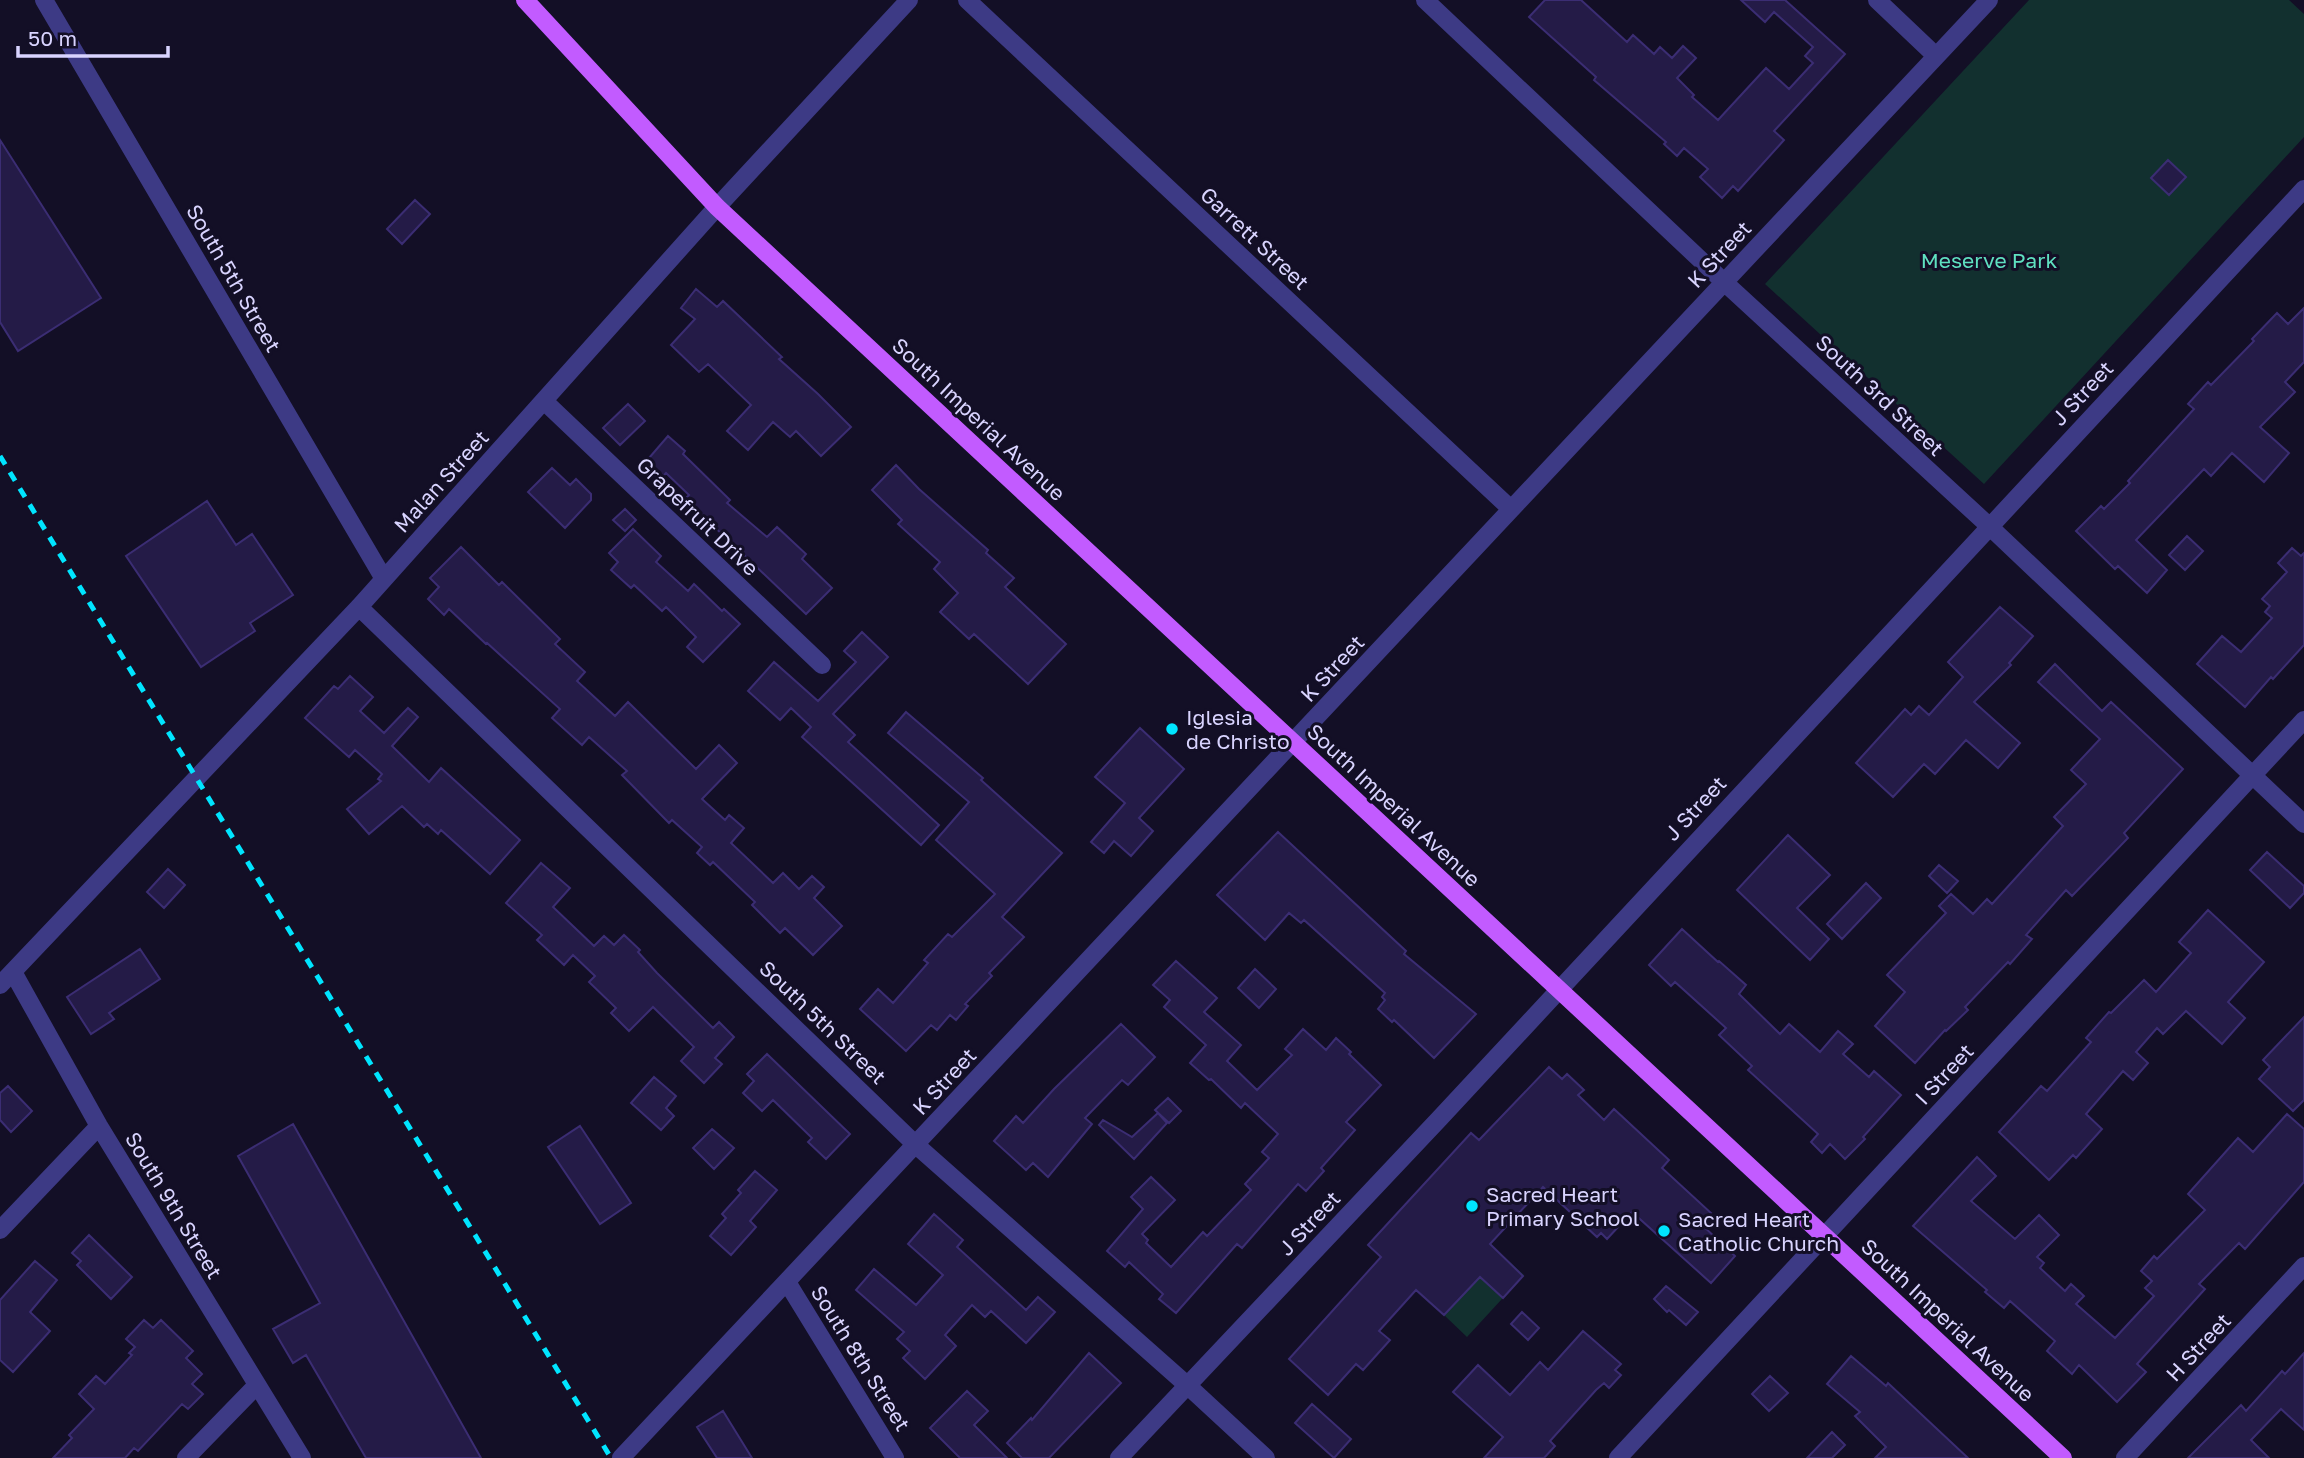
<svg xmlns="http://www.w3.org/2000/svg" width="2304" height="1458" viewBox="0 0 2304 1458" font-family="'Golos Text',sans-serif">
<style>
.green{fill:#12302f}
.building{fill:#241b47;stroke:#3b2d73;stroke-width:2}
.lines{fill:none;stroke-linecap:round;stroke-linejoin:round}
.minor{stroke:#3d3a85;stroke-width:18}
.major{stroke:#c25bff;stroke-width:18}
.rail{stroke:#00e5ff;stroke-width:5;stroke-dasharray:10 9;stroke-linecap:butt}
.poi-dot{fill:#00e5ff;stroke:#130f26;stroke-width:2.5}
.labels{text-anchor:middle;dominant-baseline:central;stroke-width:6;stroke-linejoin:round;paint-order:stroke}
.street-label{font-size:21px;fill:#d9d4ff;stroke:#130f26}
.park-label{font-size:21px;fill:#5fe0c0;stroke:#130f26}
.poi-label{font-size:21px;fill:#d9d4ff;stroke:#130f26;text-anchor:start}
</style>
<rect width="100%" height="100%" fill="#130f26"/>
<path class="green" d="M2029 0H2289L2304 14V137L1984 484 1765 284Z
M1501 1254 1524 1275 1467 1337 1444 1315Z"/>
<path class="building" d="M1545 0H1581L1627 42 1633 35 1654 54 1660 47 1672 58 1683 46 1696 58 1677 78 1694 95 1692 97 1718 120 1766 68 1789 89 1813 63 1805 56 1813 47 1774 12 1765 22 1741 0H1785L1845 54 1774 131 1784 140 1738 191 1733 186 1722 198 1700 177 1708 169 1684 148 1677 156 1664 144 1666 142 1594 80 1596 77 1529 17Z
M0 140 101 298 18 351 0 322Z
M2168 160 2186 177 2169 195 2151 178Z
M415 200 430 214 402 244 387 229Z
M696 289 717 307 723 301 782 357 779 359 818 394 851 427 821 456 796 431 790 437 773 422 748 450 727 431 751 405 708 364 699 372 671 345 695 319 681 308Z
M2304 308V362L2285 382 2295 392 2260 427 2289 453 2264 482 2232 453 2211 476 2204 469 2136 540 2167 570 2147 593 2118 566 2115 569 2076 531 2101 506 2104 509 2130 483 2128 481 2194 409 2188 404 2208 382 2211 385 2254 341 2252 339 2277 313 2288 324Z
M628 404 645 421 620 445 603 428Z
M668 436 685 451 683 454 730 500 727 503 767 537 777 527 806 554 802 559 832 588 806 614 685 499 689 495 666 473 660 480 643 465Z
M896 465 919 489 988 550 986 553 1014 578 1005 587 1066 644 1028 684 974 634 969 639 940 612 958 593 934 569 940 562 898 524 902 520 872 490Z
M552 468 570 485 576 479 591 494V500L565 528 528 492Z
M207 501 236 545 252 534 293 595 250 623 255 631 201 667 126 556Z
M625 509 636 520 625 531 613 520Z
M633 529 661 556 656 562 688 591 694 584 722 611 724 609 740 624 703 662 687 647 696 637 666 607 662 611 634 585 631 588 611 570 618 562 609 553Z
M2187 536 2203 551 2185 570 2169 555Z
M461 547 499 585 502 582 560 639 555 644 585 672 577 681 615 716 628 702 696 769 719 745 737 763 702 799 725 820 729 815 744 828 731 843 773 883 783 873 799 889 812 876 824 887 814 898 842 926 813 955 785 928 780 933 752 905 755 902 713 862 710 865 697 853 702 847 672 820 669 823 622 775 627 771 589 737 582 745 552 718 560 709 487 643 486 644 449 609 444 615 428 599 439 587 430 578Z
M2292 548 2301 556 2304 553V645L2273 679 2271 677 2245 707 2197 664 2222 636 2241 652 2272 618 2265 612 2270 606 2262 599 2287 572 2278 563Z
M2000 607 2033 636 2009 663 2011 665 1974 702 2020 743 1998 768 1966 740 1935 774 1924 764 1893 797 1856 763 1905 709 1911 715 1919 706 1929 715 1963 677 1948 662Z
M862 632 888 657 833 714 855 735 848 742 939 825 921 845 802 737 811 727 791 708 780 720 748 691 774 662 818 701 856 662 844 651Z
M2055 664 2102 711 2111 702 2183 769 2124 833 2128 838 2072 896 2066 890 2026 935 2032 939 2010 964 2008 962 1965 1007 1968 1010 1946 1031 1945 1030 1915 1063 1875 1026 1905 992 1887 975 1946 913 1939 906 1951 894 1973 914 1987 899 1992 904 2063 826 2054 817 2086 784 2071 770 2100 739 2038 682Z
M350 676 373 697 360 711 384 733 408 708 418 717 392 746 429 782 441 768 520 840 490 874 441 830 438 834 427 824 424 827 402 806 369 834 347 809 381 781 378 779 382 774 355 750 349 757 305 718 334 686 338 689Z
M906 712 983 778 981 780 1062 853 1002 917 1024 937 989 973 992 976 965 1004 968 1006 956 1020 950 1015 937 1030 931 1025 906 1051 860 1009 878 989 893 1003 928 963 924 960 948 934 952 937 995 894 936 840 969 802 888 733Z
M1140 728 1184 769 1139 818 1153 831 1131 856 1114 841 1104 853 1091 842 1125 803 1095 777Z
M1278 832 1406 951 1404 954 1476 1014 1434 1058 1394 1020 1392 1022 1378 1009 1385 1000 1382 997 1385 993 1304 920 1301 923 1289 913 1265 940 1217 895Z
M1788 835 1830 875 1797 908 1829 939 1810 960 1737 890Z
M2267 852 2304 886V893L2290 908 2250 870Z
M541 863 570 888 553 907 594 946 604 936 614 945 624 935 640 950 638 952 657 973 713 1028 719 1022 734 1037 715 1058 722 1064 704 1083 681 1061 694 1047 653 1007 629 1031 611 1013 616 1008 589 982 595 976 573 955 564 965 537 940 542 935 506 903Z
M1939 865 1958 881 1947 893 1929 876Z
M168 869 185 885 164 908 147 892Z
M1866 883 1881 898 1842 939 1827 924Z
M2208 910 2264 962 2228 1002 2245 1018 2222 1044 2186 1011 2163 1034 2157 1028 2136 1052 2148 1063 2133 1080 2123 1071 2086 1114 2102 1129 2076 1158 2073 1155 2049 1180 1999 1132 2041 1086 2047 1091 2091 1042 2086 1038 2109 1012 2111 1013 2144 980 2156 992 2191 953 2179 942Z
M1682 929 1718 962 1719 961 1746 985 1739 994 1780 1034 1789 1024 1820 1052 1838 1031 1853 1044 1843 1054 1869 1077 1874 1071 1901 1095 1863 1137 1865 1139 1845 1159 1830 1144 1822 1153 1811 1142 1818 1134 1748 1070 1752 1066 1719 1035 1726 1028 1675 982 1671 986 1649 965Z
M140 949 160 979 109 1013 114 1019 91 1034 67 997Z
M1176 961 1217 998 1204 1012 1241 1045 1227 1061 1257 1090 1292 1055 1285 1049 1303 1029 1326 1050 1336 1038 1351 1052 1349 1054 1381 1085 1346 1122 1355 1130 1321 1168 1324 1171 1306 1191 1298 1184 1242 1248 1237 1244 1176 1313 1159 1299 1163 1294 1129 1262 1125 1267 1107 1251 1143 1209 1131 1197 1151 1177 1175 1200 1142 1234 1148 1240 1146 1243 1171 1267 1203 1232 1207 1236 1251 1190 1245 1184 1269 1158 1262 1152 1278 1134 1245 1103 1241 1108 1211 1079 1209 1080 1190 1063 1206 1045 1164 1007 1170 1000 1153 985Z
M1255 969 1276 989 1259 1008 1238 988Z
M2304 1017V1100L2293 1111 2259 1079 2270 1067 2263 1060Z
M1121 1024 1155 1057 1128 1085 1122 1080 1085 1118 1092 1124 1048 1177 1033 1163 1026 1170 994 1141 1016 1116 1023 1123 1054 1089Z
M767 1054 850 1134 826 1159 808 1142 812 1138 773 1100 762 1111 743 1093 754 1081 747 1074Z
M1549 1067 1562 1079 1567 1074 1584 1090 1578 1095 1604 1120 1614 1109 1669 1160 1662 1168 1711 1213 1701 1224 1735 1256 1711 1283 1632 1212 1607 1239 1601 1233 1597 1237 1543 1187 1490 1244 1523 1276 1503 1298 1480 1277 1444 1315 1416 1290 1379 1331 1390 1340 1363 1370 1356 1364 1328 1395 1289 1359 1381 1257 1368 1245 1471 1133 1479 1140Z
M654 1077 676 1096 666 1108 674 1116 661 1130 631 1103Z
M8 1086 32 1111 11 1132 0 1120V1093Z
M1168 1098 1181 1111 1169 1123 1155 1110Z
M1158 1113 1167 1123 1134 1159 1099 1125 1103 1120 1132 1137Z
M2287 1114 2304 1129V1182L2245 1249 2239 1243 2199 1284 2205 1289 2137 1364 2146 1372 2117 1402 2079 1365 2072 1374 2047 1351 2055 1341 2010 1301 2004 1308 1985 1292 1987 1290 1913 1226 1977 1157 1996 1176 1971 1201 2015 1239 2039 1215 2059 1235 2037 1257 2044 1263 2040 1268 2065 1291 2071 1284 2084 1296 2076 1304 2115 1338 2154 1296 2145 1288 2152 1281 2141 1271 2154 1256 2157 1259 2205 1210 2188 1194 2238 1138 2253 1152Z
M293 1124 481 1458H366L306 1355 293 1363 273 1329 320 1303 238 1156Z
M580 1126 631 1203 600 1224 548 1147Z
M712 1129 734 1148 714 1169 693 1148Z
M755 1171 777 1190 750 1221 756 1227 731 1255 710 1236 726 1218 722 1214 741 1193 738 1190Z
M934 1214 963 1240 957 1247 1026 1310 1038 1297 1055 1312 1026 1343 991 1311 985 1317 972 1305 945 1335 956 1346 925 1379 903 1358 910 1351 897 1339 904 1332 856 1290 874 1269 916 1305 943 1275 908 1244Z
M89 1235 132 1277 111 1299 77 1265 81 1261 72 1253Z
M35 1261 57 1280 30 1312 50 1331 13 1372 0 1360V1300Z
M1666 1286 1698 1312 1686 1325 1669 1310 1667 1312 1654 1299Z
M1522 1312 1539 1328 1528 1340 1511 1324Z
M144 1320 153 1328 161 1320 193 1351 186 1358 202 1374 192 1384 203 1394 188 1409 182 1404 138 1451 134 1448 125 1458H53L72 1438 69 1435 94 1409 79 1394 96 1376 105 1384 132 1355 129 1353 135 1347 126 1339Z
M1583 1331 1621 1364 1615 1370 1621 1375 1609 1388 1604 1383 1596 1390 1550 1441 1555 1446 1544 1458H1484L1503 1437 1453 1392 1478 1365 1510 1395 1540 1362 1548 1370Z
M1089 1353 1121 1383 1049 1458H1022L1007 1443 1031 1418 1032 1420Z
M2304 1353V1430L2281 1409 2251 1440 2269 1458H2188L2241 1405 2246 1411 2282 1371 2285 1374Z
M1851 1356 1886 1386 1888 1383 1968 1458H1875L1886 1447 1855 1416 1860 1412 1827 1384Z
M1770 1376 1788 1393 1769 1411 1752 1394Z
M967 1391 988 1411 974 1425 1007 1458H960L930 1428Z
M1312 1404 1351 1439 1334 1458 1295 1423Z
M723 1411 752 1458H717L697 1427Z
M1832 1432 1845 1445 1832 1458H1807Z"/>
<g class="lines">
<path class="minor" d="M44 0 384 579
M967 0 1511 509
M1425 0 1724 282 1989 526 2304 824
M1877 0 1936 56
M544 401 822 665
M359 607 916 1145 1187 1385 1266 1458
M13 972 99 1126 302 1458
M0 985 359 607 717 207 909 0
M0 1230 99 1126
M787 1282 895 1458
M186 1458 257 1385
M621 1458 1989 0
M1119 1458 1440 1118 2304 189
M1618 1458 2304 720
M2125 1458 2304 1266"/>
<path class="major" d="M525 0 717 207 2063 1458"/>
<path class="rail" d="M0 456 611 1458"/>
</g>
<g class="poi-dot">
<circle cx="1172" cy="729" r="7"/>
<circle cx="1472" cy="1206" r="7"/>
<circle cx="1664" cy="1231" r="7"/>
</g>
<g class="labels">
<g class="street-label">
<text transform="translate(1255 238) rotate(43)">Garrett Street</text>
<text transform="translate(1719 254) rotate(-47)">K Street</text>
<text transform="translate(234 278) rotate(60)">South 5th Street</text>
<text transform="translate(2082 393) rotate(-47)">J Street</text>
<text transform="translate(1880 395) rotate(43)">South 3rd Street</text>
<text transform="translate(979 419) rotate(43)">South Imperial Avenue</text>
<text transform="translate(441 481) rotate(-48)">Malan Street</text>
<text transform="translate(698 516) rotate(44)">Grapefruit Drive</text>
<text transform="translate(1332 668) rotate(-47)">K Street</text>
<text transform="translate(1394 805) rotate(43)">South Imperial Avenue</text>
<text transform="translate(1695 808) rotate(-47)">J Street</text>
<text transform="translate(823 1022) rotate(44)">South 5th Street</text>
<text transform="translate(1944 1074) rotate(-47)">I Street</text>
<text transform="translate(944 1081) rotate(-47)">K Street</text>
<text transform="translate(174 1205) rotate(59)">South 9th Street</text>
<text transform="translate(1309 1223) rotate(-47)">J Street</text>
<text transform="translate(1948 1320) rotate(43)">South Imperial Avenue</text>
<text transform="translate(2198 1347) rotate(-47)">H Street</text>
<text transform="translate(861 1358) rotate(58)">South 8th Street</text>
</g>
<g class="park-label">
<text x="1989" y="260">Meserve Park</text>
</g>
<g class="poi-label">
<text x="1186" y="717">Iglesia<tspan x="1186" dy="24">de Christo</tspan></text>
<text x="1486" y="1194">Sacred Heart<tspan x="1486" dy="24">Primary School</tspan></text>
<text x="1678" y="1219">Sacred Heart<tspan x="1678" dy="24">Catholic Church</tspan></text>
</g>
</g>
<path d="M18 46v10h150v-10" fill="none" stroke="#d9d4ff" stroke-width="3.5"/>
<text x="28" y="46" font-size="21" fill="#d9d4ff" stroke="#130f26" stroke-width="5" paint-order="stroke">50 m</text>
</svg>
